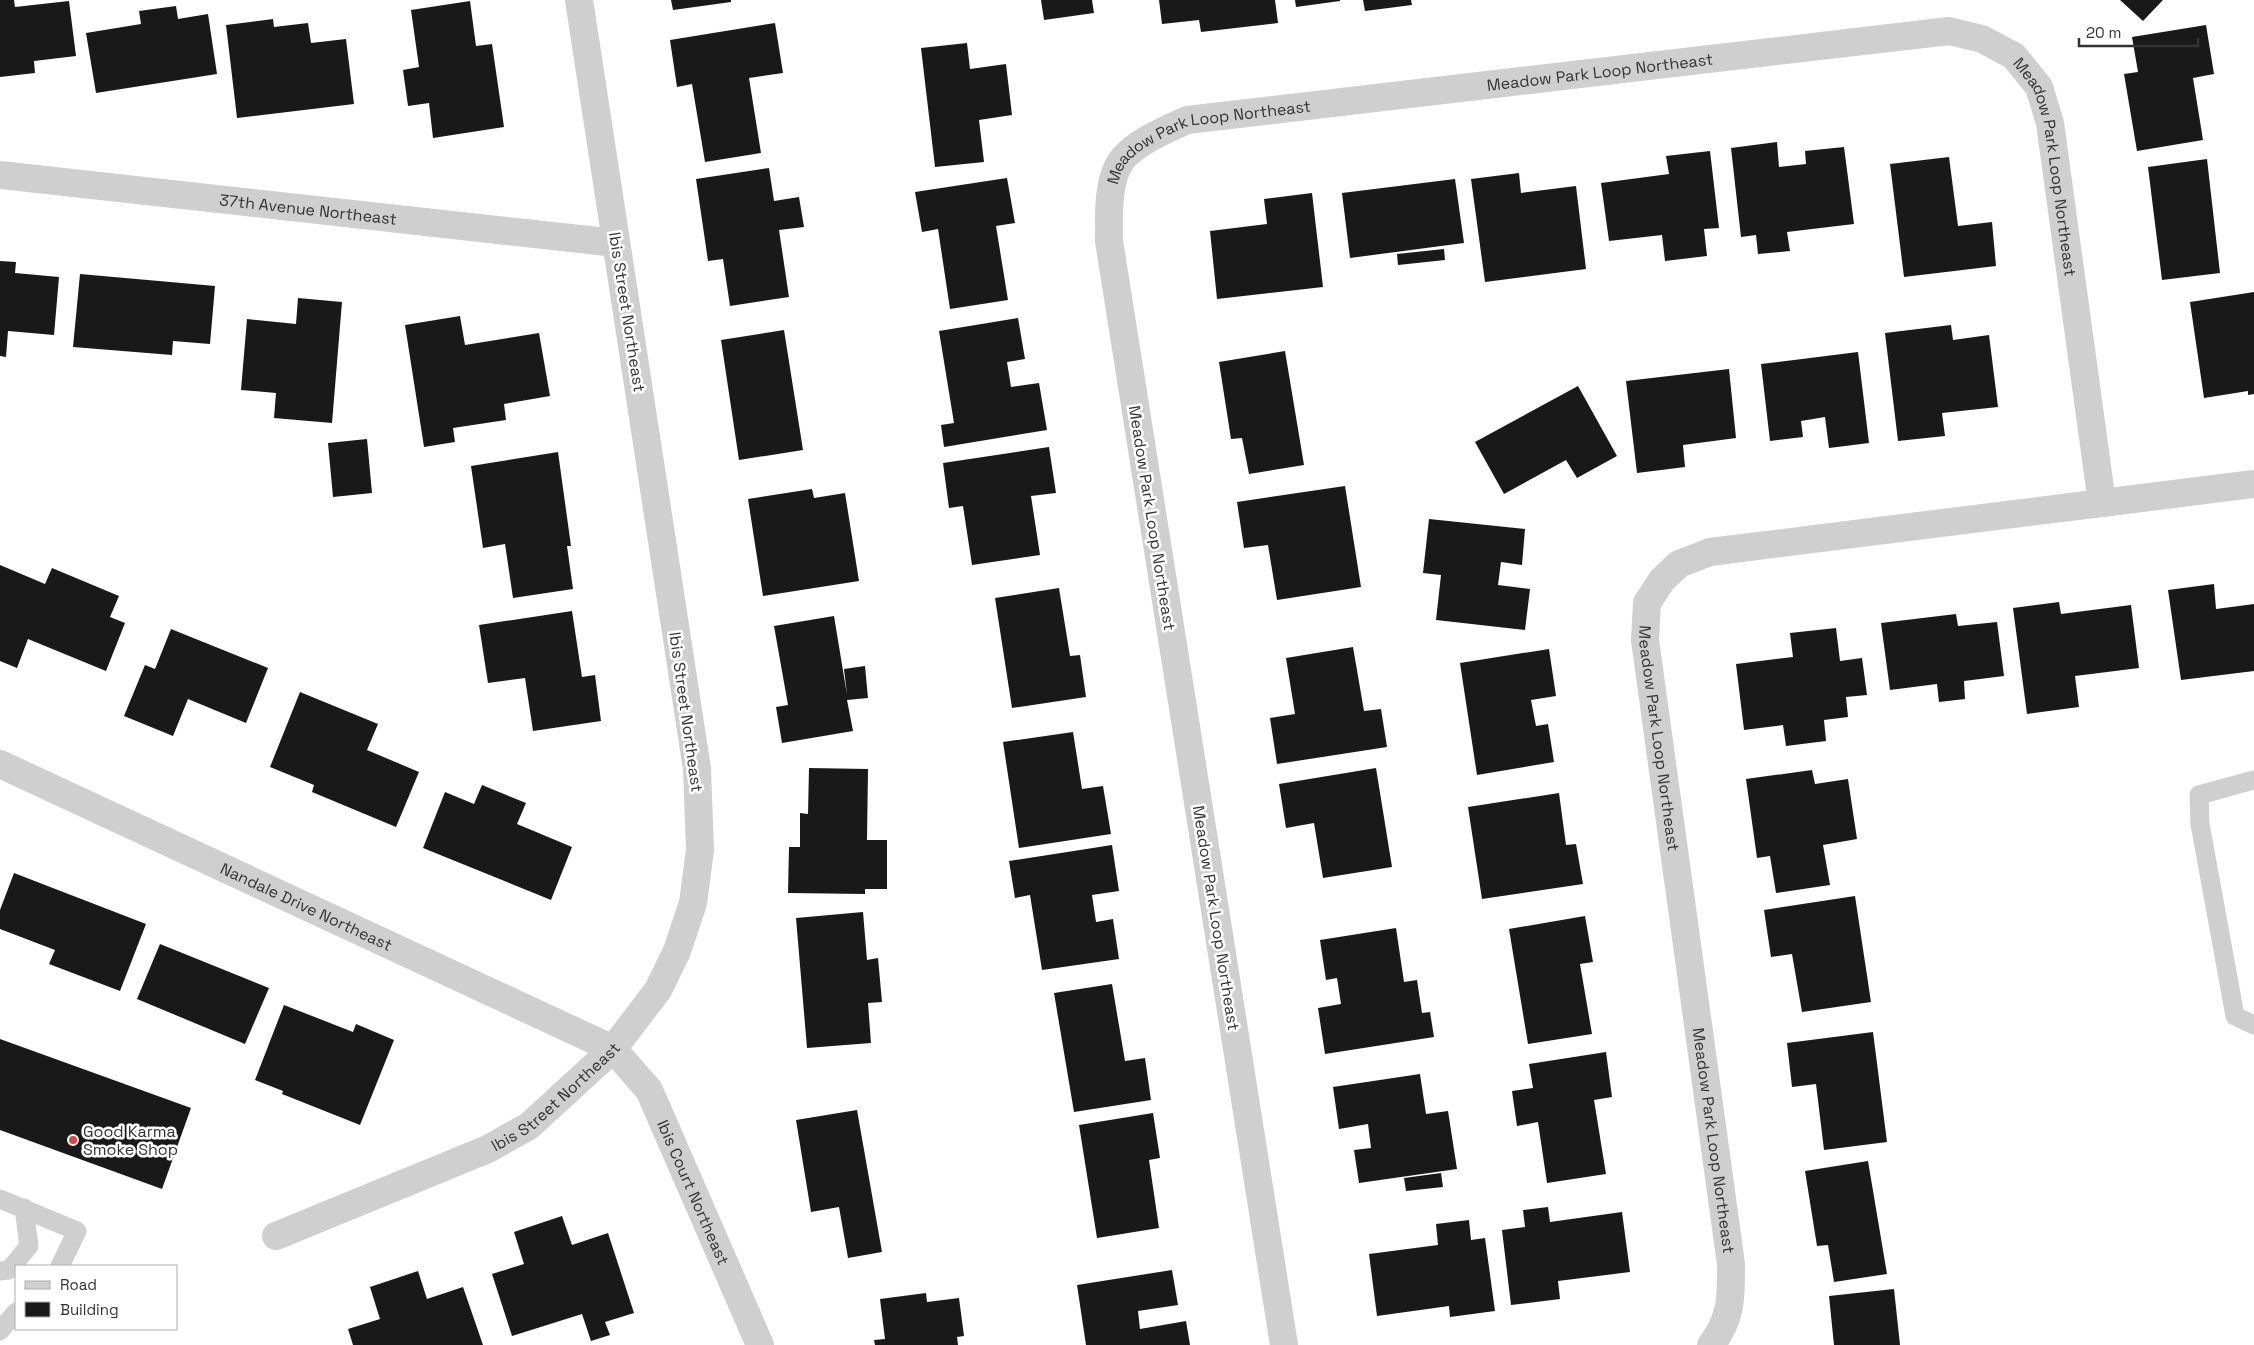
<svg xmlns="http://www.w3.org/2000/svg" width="2254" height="1345" viewBox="0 0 2254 1345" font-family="'Space Grotesk',sans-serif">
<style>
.building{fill:#191919}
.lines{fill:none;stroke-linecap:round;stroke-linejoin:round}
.service{stroke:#cfcfcf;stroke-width:19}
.minor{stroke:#cfcfcf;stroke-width:28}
.poi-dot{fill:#e0473c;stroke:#fff;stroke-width:2}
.labels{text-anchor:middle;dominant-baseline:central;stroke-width:5;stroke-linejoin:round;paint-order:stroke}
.street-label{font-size:16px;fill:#323232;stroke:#fff}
.poi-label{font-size:16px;fill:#323232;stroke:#fff;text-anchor:start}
</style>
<rect width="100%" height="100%" fill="#fff"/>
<path class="building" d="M0 0H14L15 7 69 1 76 56 34 61 35 73 0 77Z
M671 0H731V2L673 10Z
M1041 0H1092L1094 13 1044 20Z
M1159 0H1275L1278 23 1201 32 1199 20 1162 24Z
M1295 0H1340V1L1296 7Z
M1363 0H1411L1412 5 1365 11Z
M2120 0H2163L2143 21Z
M470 1 476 46 492 44 504 127 433 138 429 103 408 106 403 70 419 67 411 10Z
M176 6 178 19 208 14 217 74 96 93 86 33 141 24 139 11Z
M273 19 274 27 308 23 311 43 346 39 354 104 237 118 226 25Z
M775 23 783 73 749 78 761 153 705 162 692 84 677 87 670 40Z
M2206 25 2214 74 2193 78 2203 140 2137 151 2124 74 2138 72 2132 37Z
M967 43 970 69 1006 64 1012 115 979 120 984 162 935 167 921 48Z
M1777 142 1779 167 1806 164 1805 151 1844 147 1854 224 1787 232 1790 251 1758 254 1756 235 1741 237 1731 148Z
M1710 151 1719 228 1704 229 1707 256 1665 261 1662 235 1609 241 1601 183 1669 174 1666 156Z
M1949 157 1958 226 1992 222 1996 266 1904 277 1890 164Z
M2207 159 2220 273 2162 280 2148 167Z
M769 168 774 201 799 197 804 227 779 230 789 297 730 306 723 259 708 261 696 179Z
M1519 173 1521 193 1576 186 1586 269 1485 282 1471 179Z
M1007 178 1015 223 996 226 1008 300 950 309 938 229 922 232 915 192Z
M1455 179 1464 243 1350 258 1342 193Z
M1312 193 1323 287 1217 299 1210 231 1267 224 1264 199Z
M1444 249 1445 260 1398 265 1397 254Z
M0 261 16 262 15 273 59 277 54 335 8 331 6 357 0 356Z
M80 274 215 286 210 344 173 341 172 355 73 347Z
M2254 292V394L2248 395V391L2204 398 2190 302Z
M298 298 342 302 332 423 274 418 276 393 241 390 247 319 296 324Z
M460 316 465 345 539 333 550 396 504 404 506 420 453 428 455 442 424 447 405 325Z
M1018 318 1025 359 1007 362 1011 387 1039 383 1047 430 944 447 941 425 954 423 939 331Z
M1951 325 1953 340 1989 335 1998 407 1942 413 1945 436 1898 441 1885 333Z
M784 330 803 450 739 460 721 340Z
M1285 351 1304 465 1249 474 1242 438 1231 439 1219 362Z
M1858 352 1869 443 1829 448 1825 417 1801 421 1803 437 1770 441 1761 364Z
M1729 369 1736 438 1683 445 1685 467 1637 473 1626 381Z
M1578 386 1617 456 1577 478 1566 460 1504 494 1475 442Z
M367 439 372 493 333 497 328 443Z
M1049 447 1056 493 1031 496 1040 555 972 565 963 506 949 508 943 463Z
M558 452 571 546H567L573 589 513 598 505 544 483 548 471 466Z
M1345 486 1361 587 1277 600 1268 545 1244 548 1237 502Z
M812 489 814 498 845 493 859 581 763 596 748 499Z
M1429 519 1525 529 1522 565 1501 562 1498 585 1530 589 1525 630 1436 620 1441 575 1423 573Z
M0 565 45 584 52 568 119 596 110 617 125 623 106 671 28 639 17 668 0 661Z
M2214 584 2216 609 2254 604V671L2181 680 2168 590Z
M1059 588 1070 656 1080 655 1086 697 1012 708 995 598Z
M2059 602 2061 614 2131 605 2139 668 2075 676 2079 707 2027 714 2013 608Z
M572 611 582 677 595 675 601 721 533 731 525 678 488 683 479 625Z
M1956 614 1958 626 1997 622 2004 676 1964 681 1965 699 1939 702 1937 684 1890 690 1881 623Z
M834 616 847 695 844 669 865 666 868 698 847 700 853 731 782 743 776 707 788 705 774 626Z
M1836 628 1840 661 1862 658 1867 695 1846 697 1848 717 1824 720 1826 741 1786 746 1783 725 1744 730 1736 664 1793 657 1790 633Z
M171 629 268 668 246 723 188 699 173 736 124 716 145 665 155 669Z
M1353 647 1364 711 1381 709 1387 747 1277 764 1270 718 1295 714 1286 658Z
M1549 649 1556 696 1531 700 1536 726 1548 724 1554 762 1477 775 1460 663Z
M300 692 378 724 367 750 419 772 396 827 312 792 314 785 270 767Z
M1073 732 1082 789 1103 786 1111 834 1019 848 1003 742Z
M809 768 868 769 867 840H887V889H865V894L788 893 789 847H800V813L808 814Z
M1376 768 1392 867 1323 878 1314 823 1286 828 1279 784Z
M1812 770 1815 784 1848 779 1857 839 1823 845 1830 885 1776 893 1770 856 1757 858 1746 779Z
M482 785 526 803 517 824 572 847 551 900 423 848 445 792 474 804Z
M1559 793 1566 845 1576 844 1583 884 1482 899 1468 807Z
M1112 845 1119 891 1092 895 1096 922 1113 919 1119 959 1042 970 1030 895 1015 898 1009 861Z
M14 873 146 924 120 991 49 964 55 950 0 929V910Z
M1855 896 1871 1002 1802 1012 1792 954 1771 957 1764 910Z
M863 912 867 960 878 958 882 1002 868 1003 871 1043 807 1048 796 918Z
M1585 916 1593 962 1580 964 1592 1034 1528 1044 1509 929Z
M1396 928 1404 982 1417 980 1422 1013 1430 1012 1434 1037 1325 1054 1318 1008 1341 1004 1337 978 1326 980 1320 940Z
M160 944 269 988 245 1044 137 999Z
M1112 984 1125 1061 1145 1058 1151 1100 1074 1112 1054 993Z
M284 1005 353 1032 356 1024 394 1040 360 1125 282 1094 283 1091 255 1080Z
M1873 1032 1887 1142 1824 1150 1816 1084 1792 1087 1787 1043Z
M0 1039 191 1108 162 1189 0 1130Z
M1606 1052 1612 1097 1594 1100 1606 1174 1547 1183 1538 1122 1517 1126 1512 1091 1533 1088 1529 1064Z
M1420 1074 1426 1114 1448 1111 1457 1169 1359 1183 1354 1150 1371 1148 1368 1124 1339 1129 1333 1087Z
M857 1110 882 1252 848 1258 839 1207 811 1212 796 1120Z
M1153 1113 1160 1158 1149 1160 1159 1228 1097 1238 1079 1125Z
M1868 1161 1887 1274 1834 1282 1828 1245 1817 1246 1805 1171Z
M1441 1173 1443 1187 1406 1191 1404 1178Z
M1548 1207 1550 1222 1622 1212 1630 1272 1558 1281 1560 1299 1511 1305 1502 1230 1525 1227 1523 1210Z
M562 1216 572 1245 608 1233 634 1313 605 1322 610 1335 591 1341 582 1314 512 1336 492 1274 524 1264 514 1232Z
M1469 1220 1471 1240 1485 1238 1495 1311 1450 1317 1449 1306 1377 1316 1369 1254 1438 1245 1436 1224Z
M1172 1270 1178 1305 1138 1311 1140 1329 1186 1321 1190 1345H1086L1077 1285Z
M418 1271 427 1299 463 1287 483 1345H353L348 1329 380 1319 370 1287Z
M1894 1289 1900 1345H1834L1829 1296Z
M926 1293 927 1302 959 1298 964 1336 957 1337 958 1345H875L874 1340 885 1339 880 1299Z"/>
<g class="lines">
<path class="service" d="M2254 780 2199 795 2200 824 2235 1016 2254 1025
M0 1199 77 1231 60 1266
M0 1271 9 1270 29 1246 24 1208
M0 1331 16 1312"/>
<g class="minor">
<path id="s1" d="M0 175 616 243"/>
<path d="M2102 503 2254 484"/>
<path id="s2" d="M0 764 613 1049 649 1090 760 1345"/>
<path id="s3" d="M276 1236 488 1149 529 1126 613 1049 658 990 677 951 693 903 700 850 697 769 579 0"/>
<path id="s4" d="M1284 1345 1109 241C1109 218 1107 181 1121 161 1134 143 1167 129 1187 120L1949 31 1982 39 2014 56 2039 87 2050 123 2102 503 1710 552 1679 564 1662 580 1647 603 1645 640 1731 1264C1731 1297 1732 1318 1711 1345"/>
</g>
</g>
<circle class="poi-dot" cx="73" cy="1140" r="5"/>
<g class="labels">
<g class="street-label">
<text stroke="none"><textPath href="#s4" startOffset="1694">Meadow Park Loop Northeast</textPath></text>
<text stroke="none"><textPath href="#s4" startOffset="1289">Meadow Park Loop Northeast</textPath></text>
<text stroke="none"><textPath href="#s4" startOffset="2234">Meadow Park Loop Northeast</textPath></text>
<text stroke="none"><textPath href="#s1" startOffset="310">37th Avenue Northeast</textPath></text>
<text transform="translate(627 312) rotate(81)">Ibis Street Northeast</text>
<text transform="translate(1152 518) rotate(81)">Meadow Park Loop Northeast</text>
<text transform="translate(686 712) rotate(82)">Ibis Street Northeast</text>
<text stroke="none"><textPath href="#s4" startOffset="3192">Meadow Park Loop Northeast</textPath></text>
<text stroke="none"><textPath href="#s2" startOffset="338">Nandale Drive Northeast</textPath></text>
<text transform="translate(1216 918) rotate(81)">Meadow Park Loop Northeast</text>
<text stroke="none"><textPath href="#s3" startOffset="315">Ibis Street Northeast</textPath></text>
<text stroke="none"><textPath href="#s4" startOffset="3598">Meadow Park Loop Northeast</textPath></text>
<text stroke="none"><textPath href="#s2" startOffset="842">Ibis Court Northeast</textPath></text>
</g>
<g class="poi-label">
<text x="83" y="1131">Good Karma<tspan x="83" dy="18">Smoke Shop</tspan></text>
</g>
</g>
<rect x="15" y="1265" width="162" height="65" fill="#ffffff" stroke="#adadad"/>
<rect x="25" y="1281" width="25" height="8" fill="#cfcfcf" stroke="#adadad"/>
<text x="60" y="1290" font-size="15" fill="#323232">Road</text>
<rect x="25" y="1302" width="25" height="15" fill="#191919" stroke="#adadad"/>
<text x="60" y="1315" font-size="15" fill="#323232">Building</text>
<path d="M2079 38v8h119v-8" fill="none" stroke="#323232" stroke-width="2.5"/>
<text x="2086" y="38" font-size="15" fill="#323232" stroke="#ffffff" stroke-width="4" paint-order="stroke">20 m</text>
</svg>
